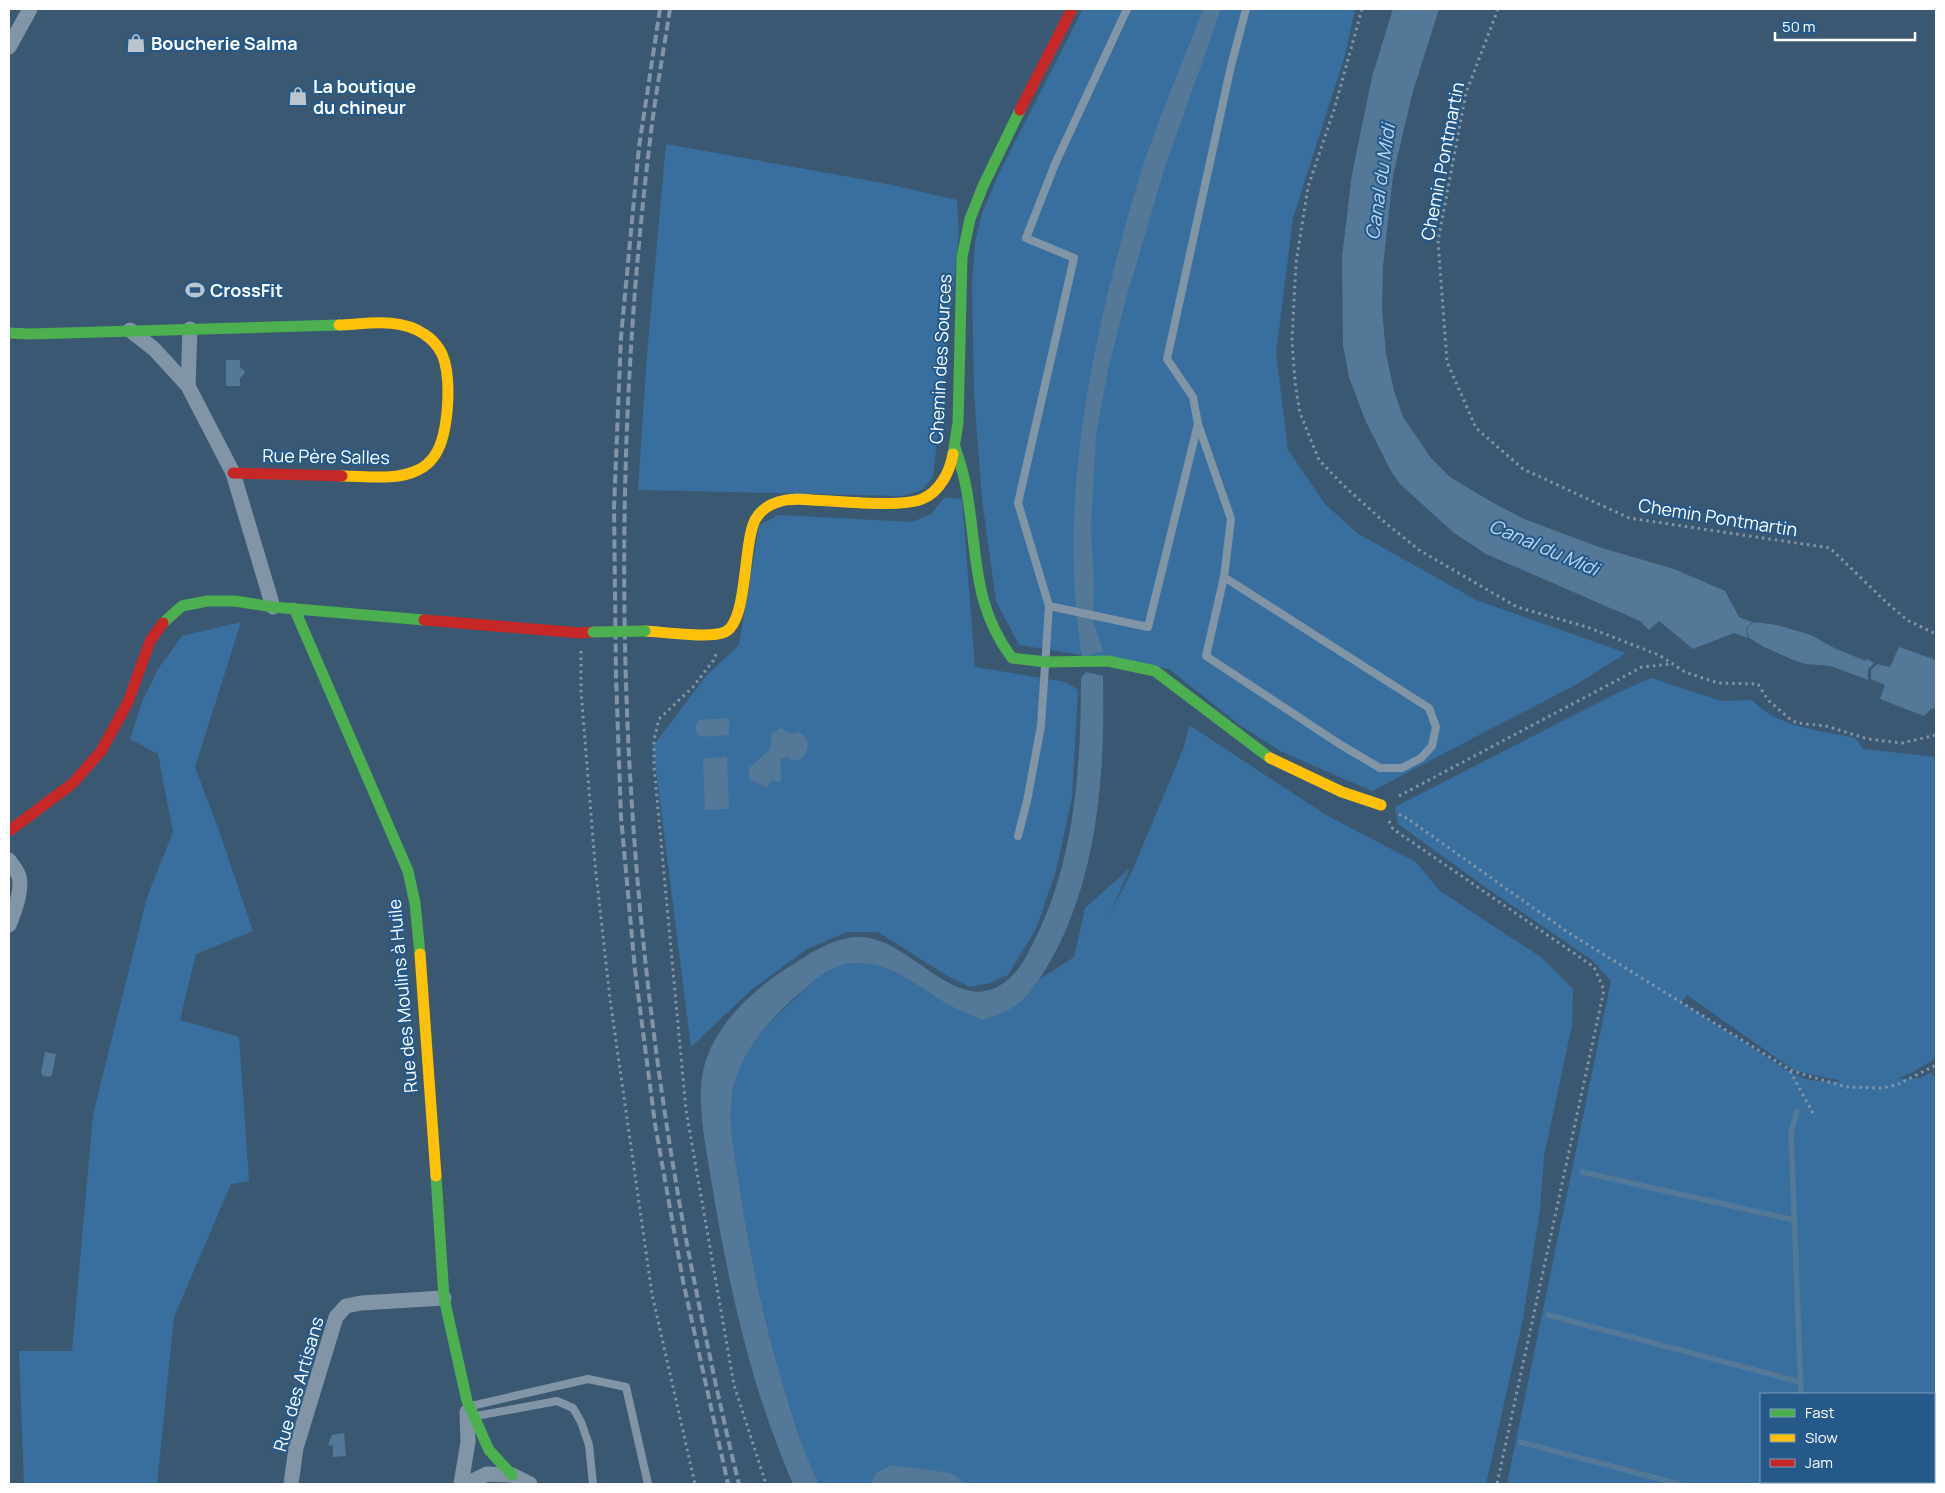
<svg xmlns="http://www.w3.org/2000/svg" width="1945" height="1493" viewBox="0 0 1945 1493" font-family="Manrope,sans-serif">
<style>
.green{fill:#386f9f;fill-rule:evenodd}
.water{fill:#547898}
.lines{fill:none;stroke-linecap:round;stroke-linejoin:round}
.stream{stroke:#547898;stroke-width:5.5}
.path{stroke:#8295a7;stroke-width:3;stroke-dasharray:2.5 4;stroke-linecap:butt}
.lane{stroke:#8295a7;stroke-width:8}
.street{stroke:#8295a7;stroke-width:15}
.fast{stroke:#4caf50;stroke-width:11}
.slow{stroke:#ffc107;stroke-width:11}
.jam{stroke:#c62828;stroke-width:11}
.rail{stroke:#8294a5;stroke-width:4;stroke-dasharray:9 4;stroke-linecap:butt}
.fast-bridge{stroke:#4caf50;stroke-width:11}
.labels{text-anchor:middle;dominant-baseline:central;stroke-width:4;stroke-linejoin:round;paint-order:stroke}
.poi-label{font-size:18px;font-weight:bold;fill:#fff;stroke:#245989;text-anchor:start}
.street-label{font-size:18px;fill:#fff;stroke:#245989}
.water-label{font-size:19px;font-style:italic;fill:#bcd9f1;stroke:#245989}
</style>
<rect width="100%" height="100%" fill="#3b5872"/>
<path class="green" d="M1083 9H1355L1345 55 1293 218 1276 353 1288 450 1325 504 1357 533 1476 600 1626 653 1577 684 1372 791 1280 751 1241 726 1169 669 1019 645 996 601 982 499 974 394 972 285 975 242 982 213 1002 167Z
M666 144 883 183 957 200 959 234 933 477 922 490 903 496 638 490 647 355Z
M945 497 962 499 975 667 1066 682 1078 690 1072 798 1056 871 1036 929 1008 975 990 983 970 987 946 975 878 932H847L807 949 781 968 750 991 691 1047 653 746 706 676 739 645 759 525 779 515 912 522 931 514Z
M241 622 195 767 218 828 253 931 196 954 180 1020 239 1037 249 1181 231 1184 174 1317 157 1484H24L19 1351H72L93 1115 147 897 173 832 158 754 130 739 142 702 158 669 182 636Z
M1651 678 1721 701 1752 700C1778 728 1820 730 1855 738L1863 749 1936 757V1058L1913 1072 1897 1079 1920 1078 1931 1072 1936 1079V1484H1507L1611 981 1592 960 1488 889 1398 824 1395 807 1617 693ZM1687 995 1795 1071 1842 1081C1820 1082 1809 1082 1790 1072L1681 1002ZM1761 1394H1934V1482H1761Z
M1189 725 1326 815 1416 862 1440 891 1541 957 1573 989 1572 1025 1544 1156 1540 1209 1523 1319 1486 1484H967L951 1473 875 1474 871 1484H819C803 1453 793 1419 783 1385 764 1321 750 1256 740 1190 735 1156 726 1120 734 1086 742 1049 772 1019 799 995 809 985 821 973 834 967 873 949 920 985 951 1005L1026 996 1040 979 1074 957 1085 908 1130 868 1109 916 1133 869 1184 747Z"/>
<path class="water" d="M1203 9H1221L1165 167 1125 302 1108 370 1096 435 1091 529 1094 584 1093 621 1103 651 1082 657C1062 530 1080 408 1110 284 1121 242 1131 201 1145 160 1162 109 1184 59 1203 9Z
M1393 9H1439L1413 91 1393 175 1383 267 1382 309 1386 354 1394 391 1403 417 1431 458 1450 477 1490 501 1524 519 1602 548 1674 569 1725 591 1739 617 1752 622 1746 629 1748 638 1734 633 1693 649 1659 621 1649 630 1640 621 1486 554 1454 533 1400 484 1392 473 1366 422 1349 377 1343 345 1342 257 1352 174 1372 77Z
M226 360H240V368L244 370 245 373 240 378V386H226Z
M1753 622 1777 625 1811 635 1836 649 1866 661 1867 659 1874 663 1868 669V680L1831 666 1805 664 1791 659 1764 647 1749 638 1747 629Z
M1899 647 1936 660V710L1932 708 1924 716 1880 699 1885 685 1871 679V670L1877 664 1890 667Z
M1086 672 1103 676V679C1105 773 1098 876 1051 960 1042 975 1033 991 1020 1002 1008 1012 996 1016 982 1020 972 1015 961 1011 951 1006 920 989 895 963 857 963 830 962 812 983 793 999 768 1022 742 1052 734 1085 726 1120 735 1155 740 1190 750 1256 764 1321 783 1385 793 1419 803 1452 819 1484H793C750 1386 727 1278 710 1173 705 1141 696 1099 704 1067 714 1028 748 994 781 972 804 958 829 938 857 937 908 935 952 1013 999 986 1018 975 1027 956 1036 937 1075 859 1081 764 1081 678Z
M729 718V735L701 737 696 732V724L699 720Z
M781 728 792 734 799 732C810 739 810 748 803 758L794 761 787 757 781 759C779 768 783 775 780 783L774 780 770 782 767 788 749 779V768L770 749 772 733Z
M727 757 729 809 705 810 703 758Z
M45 1052 56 1054 52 1075 49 1077 43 1076 41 1073Z
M344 1433 346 1456 333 1457V1446L328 1445 332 1435Z
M891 1465 951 1473 967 1484H871L875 1474Z"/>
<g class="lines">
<path class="stream" d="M1797 1111 1791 1133 1801 1394
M1582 1172 1794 1220
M1548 1315 1800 1382
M1520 1442 1679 1484
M1804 1482V1484"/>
<path class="path" d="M1362 9 1334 110 1308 187 1296 263 1292 340 1295 382 1300 413 1319 460 1343 485 1382 520 1419 550 1517 607 1587 627 1659 655 1685 672 1718 683 1758 684 1768 700 1790 719 1797 723 1826 726 1868 739 1902 743 1936 735
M1498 9 1466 93 1438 241 1447 362 1476 428 1523 469 1629 518 1830 548 1886 602 1907 620 1936 634
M581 651V691L595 864 610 999 652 1294 695 1484
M716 654 713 661 693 687 659 719 654 740V766L686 1110 734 1385 766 1484
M1399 796 1642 667 1671 664
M1399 814 1408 819 1569 933 1792 1071 1846 1087 1882 1088 1897 1085 1936 1065
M1389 821 1393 829 1594 967 1604 990 1497 1484
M1790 1071 1815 1117"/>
<path class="lane" d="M1224 577 1429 708 1436 727 1432 746 1421 758 1402 768H1380L1341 745 1206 656 1224 577 1231 519 1198 424 1193 397 1167 359 1231 66 1246 9
M1049 606 1018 503 1074 258 1026 238 1055 164 1127 9
M1018 836 1027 801 1041 726 1049 606 1148 627 1198 424
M471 1406 588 1379 626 1387 648 1484
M476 1416 557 1401 573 1408 581 1422 589 1445 593 1484"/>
<path class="street" d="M9 47 30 9
M130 330 154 349 188 386 233 473 273 607
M188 386 190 329
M9 860C12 865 16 869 18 874 24 886 14 913 9 925
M291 1484 296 1448 336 1317 346 1306 361 1303 444 1298
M461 1484 468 1442 467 1412
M466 1484 487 1474 512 1475 530 1484"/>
<path class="fast" d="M9 333 30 334 339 325
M955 447C959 460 964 474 966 487 978 550 971 604 1012 658L1046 662 1108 661 1155 671 1270 758
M953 454 958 423 962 257 970 219 983 186 1020 110
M294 608 408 871 415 903 420 954
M163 623 182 606 207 601H235L273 607 424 620
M436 1176 444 1298 467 1401 489 1450 512 1475"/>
<path class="slow" d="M339 325C367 324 399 317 424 334 432 339 438 346 442 354 452 377 449 434 435 455 431 461 425 467 418 470 396 481 367 476 342 476
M645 631C663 632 710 639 725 632 748 621 743 543 755 520 760 511 768 505 778 502 789 498 801 499 812 500 839 501 900 508 922 499 940 492 950 471 953 454
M1270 758 1342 792 1381 805
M420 954 436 1176"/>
<path class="jam" d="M1020 110 1072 9
M233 473 342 476
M424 620 581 633 593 632
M9 831 73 783 101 751 128 702 150 641 163 623"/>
<path class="rail" d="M660 9 639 147 621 337 614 508 616 677 621 817 635 970 655 1124 683 1281 728 1484
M670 9C663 55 654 102 649 149 607 500 619 859 680 1206 691 1268 704 1329 717 1390 724 1421 731 1453 739 1484"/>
<path class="fast-bridge" d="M593 632 645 631"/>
</g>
<defs>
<g id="shop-bare" transform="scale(1.5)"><path d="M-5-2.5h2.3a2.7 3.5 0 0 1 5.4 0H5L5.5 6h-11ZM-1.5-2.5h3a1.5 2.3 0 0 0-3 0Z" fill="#bac5ce" stroke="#245989" stroke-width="2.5" paint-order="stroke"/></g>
<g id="stadium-bare" transform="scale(1.5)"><path d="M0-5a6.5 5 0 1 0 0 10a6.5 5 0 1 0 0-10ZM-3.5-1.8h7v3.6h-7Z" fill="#bac5ce" stroke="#245989" stroke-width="2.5" paint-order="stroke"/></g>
</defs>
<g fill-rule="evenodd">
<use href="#shop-bare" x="136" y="43"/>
<use href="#shop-bare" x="298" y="96"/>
<use href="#stadium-bare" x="195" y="290"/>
</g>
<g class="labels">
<g class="poi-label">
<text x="151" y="43">Boucherie Salma</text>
<text x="313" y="86">La boutique<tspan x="313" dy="21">du chineur</tspan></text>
<text x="210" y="290">CrossFit</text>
</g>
<g class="street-label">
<text transform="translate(1442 161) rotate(-79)">Chemin Pontmartin</text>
<text transform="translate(940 359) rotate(-87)">Chemin des Sources</text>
<text transform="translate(326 456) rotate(1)">Rue Père Salles</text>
<text transform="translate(1718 517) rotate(9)">Chemin Pontmartin</text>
<text transform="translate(402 996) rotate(-95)">Rue des Moulins à Huile</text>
<text transform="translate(298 1384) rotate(-74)">Rue des Artisans</text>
</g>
<g class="water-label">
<text transform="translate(1380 182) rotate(-82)">Canal du Midi</text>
<text transform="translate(1544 547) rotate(23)">Canal du Midi</text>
</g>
</g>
<rect width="1945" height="1493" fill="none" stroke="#ffffff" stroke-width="20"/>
<rect x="1760" y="1393" width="175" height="90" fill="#245989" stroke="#7c9bb8"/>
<rect x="1770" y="1409" width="25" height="8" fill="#4caf50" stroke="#7c9bb8"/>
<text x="1805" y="1418" font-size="15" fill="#ffffff">Fast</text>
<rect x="1770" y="1434" width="25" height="8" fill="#ffc107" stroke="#7c9bb8"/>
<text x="1805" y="1443" font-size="15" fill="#ffffff">Slow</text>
<rect x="1770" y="1459" width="25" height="8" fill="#c62828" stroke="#7c9bb8"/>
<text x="1805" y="1468" font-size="15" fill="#ffffff">Jam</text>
<path d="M1775 32v8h140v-8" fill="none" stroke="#ffffff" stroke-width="2.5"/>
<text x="1782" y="32" font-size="15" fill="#ffffff" stroke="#245989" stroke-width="4" paint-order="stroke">50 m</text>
</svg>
